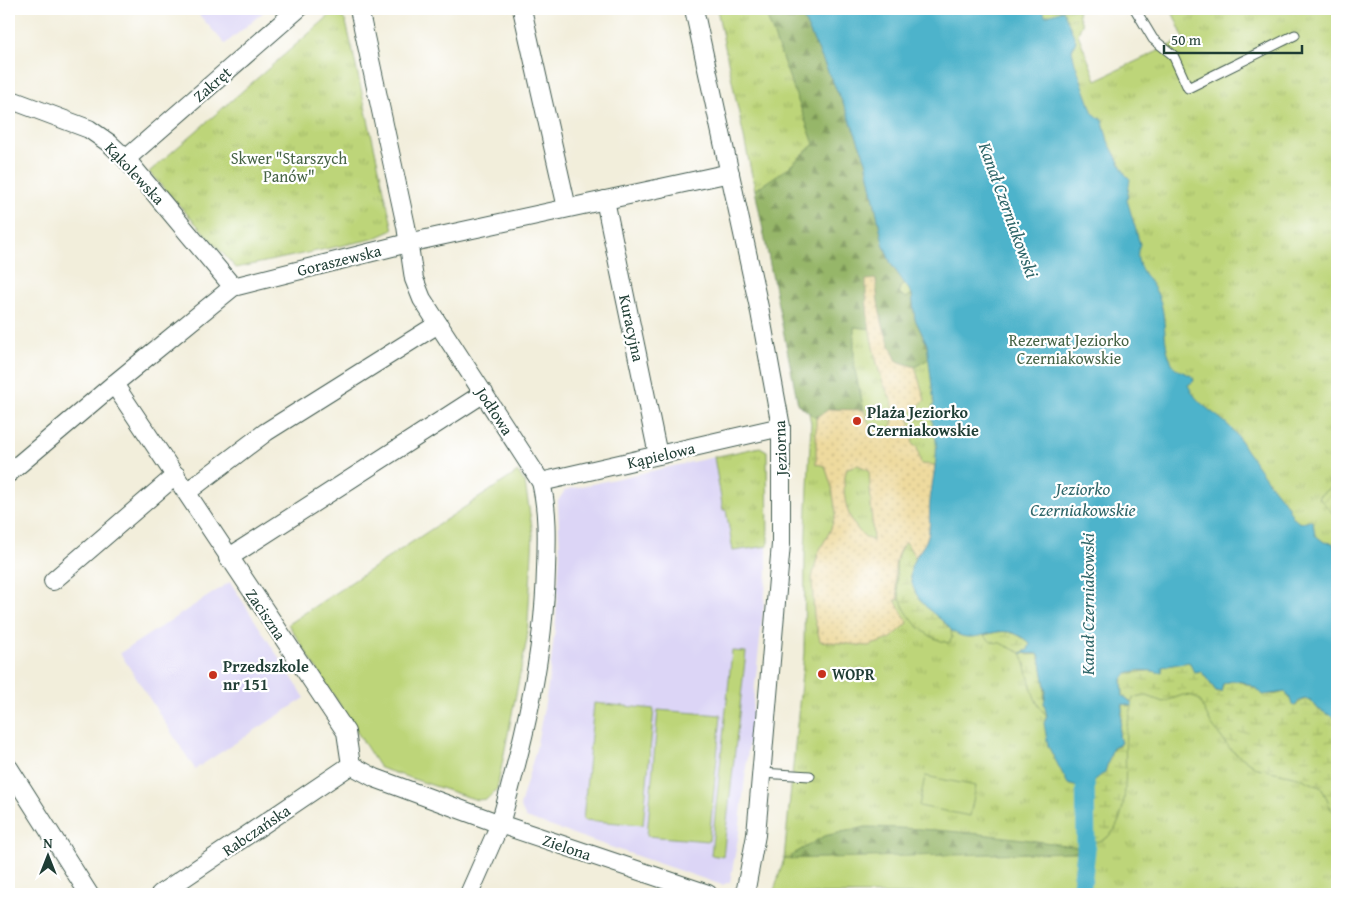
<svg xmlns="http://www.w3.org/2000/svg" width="1346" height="903" font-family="'Gentium Book Plus',serif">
	<defs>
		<pattern id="grass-tufts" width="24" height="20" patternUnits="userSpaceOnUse" patternTransform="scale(1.25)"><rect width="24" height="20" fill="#bdd579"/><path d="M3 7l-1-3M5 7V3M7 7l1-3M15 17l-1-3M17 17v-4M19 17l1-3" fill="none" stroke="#a2b869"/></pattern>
		<pattern id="forest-firs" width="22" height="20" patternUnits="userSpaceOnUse" patternTransform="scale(1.25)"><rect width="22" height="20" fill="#96b669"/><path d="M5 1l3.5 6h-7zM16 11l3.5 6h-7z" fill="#7a9557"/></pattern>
		<pattern id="wetland-marsh" width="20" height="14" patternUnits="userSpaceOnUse" patternTransform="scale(1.25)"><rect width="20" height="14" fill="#bdd579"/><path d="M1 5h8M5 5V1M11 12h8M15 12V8" fill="none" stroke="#a2b869"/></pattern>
		<pattern id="sand-dots" width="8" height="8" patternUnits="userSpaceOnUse" patternTransform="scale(1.25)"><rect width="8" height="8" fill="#eeda9e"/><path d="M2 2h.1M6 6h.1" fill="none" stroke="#ccbc89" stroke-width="1.8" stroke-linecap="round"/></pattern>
		<pattern id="garden-furrows" width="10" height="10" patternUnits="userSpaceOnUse" patternTransform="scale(1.25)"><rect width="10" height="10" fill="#bdd579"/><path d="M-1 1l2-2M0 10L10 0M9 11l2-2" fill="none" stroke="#a2b869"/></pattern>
	</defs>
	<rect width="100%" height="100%" fill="#fff"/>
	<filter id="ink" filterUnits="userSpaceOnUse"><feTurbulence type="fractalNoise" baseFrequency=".02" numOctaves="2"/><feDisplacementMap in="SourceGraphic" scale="10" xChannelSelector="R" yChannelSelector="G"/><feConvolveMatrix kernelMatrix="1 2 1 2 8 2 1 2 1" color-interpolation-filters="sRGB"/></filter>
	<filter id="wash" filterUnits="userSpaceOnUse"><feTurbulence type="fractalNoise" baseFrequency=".0096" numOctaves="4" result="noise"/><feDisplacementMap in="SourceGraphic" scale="20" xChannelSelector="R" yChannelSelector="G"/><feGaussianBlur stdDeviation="1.12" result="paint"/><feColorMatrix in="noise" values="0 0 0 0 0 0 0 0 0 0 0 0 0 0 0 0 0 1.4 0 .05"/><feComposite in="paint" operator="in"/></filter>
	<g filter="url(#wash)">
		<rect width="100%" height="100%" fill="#f2eedb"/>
		<g fill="#dcd5f6">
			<path d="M194,9H267L225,44Z"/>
			<path d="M760,447L767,451V574L739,833L730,882L722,885L526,818L520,806L536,749L548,687L556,620L560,553L558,501L565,490Z"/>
			<path d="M230,582L305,698L195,769L120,653Z"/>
		</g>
		<g fill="url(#grass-tufts)" stroke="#6e8956">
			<path d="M717,9H1079L1078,14L1082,24L1078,34L1096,80L1184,39L1171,9H1337V894H1089L1094,851L784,859L804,653L805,552L811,423L761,186L755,190Z"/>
			<path d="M336,10L346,22L393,230L373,239L236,268L149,172Z"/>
			<path d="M760,447L767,451L768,546L733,551L726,510H723L714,457Z"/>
		</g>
		<g fill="url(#forest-firs)" stroke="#5a7a4e">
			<path d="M764,9H799L847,112L866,161L883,243L891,264L906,284L900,287L899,293L906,298L912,294L915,319L927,344L930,358L915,367L897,361C884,335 877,309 876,280L866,292L872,329L854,327V366L864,410L829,409L816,418L798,404L755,190L789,167L814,144Z"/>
			<path d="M866,827C937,828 1007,836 1077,847V852L791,859L792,855L824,836Z"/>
		</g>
		<g fill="url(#wetland-marsh)" stroke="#6e8956">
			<path d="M906,542L915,557C902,591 932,607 951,630L952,638L949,643C921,638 898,609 897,582C896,566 894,554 906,542Z"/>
			<path d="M1000,631C1013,631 1021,635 1030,644L1028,650L1022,652L1029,655L1038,654C1048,674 1042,696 1047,716C1029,699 1031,675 1021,653L1000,643L991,642L984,635Z"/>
			<path d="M1189,661L1197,672L1201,671L1216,691L1221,692L1223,684C1239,675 1254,690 1270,694C1276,696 1280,692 1286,692L1294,706L1305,699L1311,700L1318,709L1337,719V815L1331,809L1322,788L1298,777L1257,768L1231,750L1211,724L1199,700L1193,696L1183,695L1163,702L1147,696L1133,698L1132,703L1123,696L1122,679L1126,674L1154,670L1162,672V667Z"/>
			<path d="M1123,704L1132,706C1130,715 1127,724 1126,733C1123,762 1136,844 1089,842L1087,788C1103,777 1104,752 1121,743L1119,737Z"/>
		</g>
		<path fill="url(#sand-dots)" stroke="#868c69" fill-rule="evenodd" d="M876,279C877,309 884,335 897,361L915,367L925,400L909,415L913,445L917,447L921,464L935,465L929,531L926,542L915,557L906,542C891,556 894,581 899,600H895L908,623L890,639L868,646L820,641L814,617L812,579L818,553L830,531L836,513L832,488L825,466L816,464V418L829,409L864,410L869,424L885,437C890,432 894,419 894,412C894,402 885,389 882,380C872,350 865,312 866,280ZM858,465L869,470L873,541C848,531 839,493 847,468Z"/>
		<path fill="url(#garden-furrows)" stroke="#6e8956" d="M1337,482V518L1318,497Z"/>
		<g fill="#bdd579" stroke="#6e8956">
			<path d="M518,472L525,483L533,534L527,639L497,789L487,799L477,800L380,768L288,624Z"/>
			<path d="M732,651L746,652L723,857L711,855Z"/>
			<path d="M594,703L654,709L643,825L583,820Z"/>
			<path d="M658,710L721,715L709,841L647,836Z"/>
			<path d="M925,776L976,786L970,816L919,806Z"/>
			<path d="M1077,852L1072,894H773L784,859Z"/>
		</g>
		<path fill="#4db3cb" stroke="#367880" d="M799,9H1043L1045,16L1063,10L1076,41L1072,50L1075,63L1093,113L1103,121L1108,141L1125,174L1130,179L1127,200L1140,244C1131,266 1150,277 1158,295C1168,316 1161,343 1172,363C1177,373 1185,371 1193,377L1194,381L1188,385C1197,405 1213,411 1228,425C1236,432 1241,442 1246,450C1259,468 1271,487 1285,502C1291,509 1289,516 1300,523L1309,520L1313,522L1315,535L1324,542L1333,543L1337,553V719L1318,709L1311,700C1303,698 1299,700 1294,706L1286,692L1263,695C1254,684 1236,677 1223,684L1221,692L1216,691L1201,671L1194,672L1189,662L1162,667V673C1149,670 1131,667 1122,679L1123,696L1132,703V706L1123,704L1119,736L1121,743L1113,747L1105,772L1084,789L1068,784L1048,746L1044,723L1047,716L1044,703L1046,692L1040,657L1038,654L1021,653L1028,650L1030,644C1001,615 980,648 955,633C951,631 948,626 945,623C929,610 915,600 911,579C907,558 927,550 929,531C930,521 929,511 930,501C932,481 938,460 936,440C935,427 928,416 934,404L927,344L915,319L912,294L891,264L883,243L866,161L847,112Z"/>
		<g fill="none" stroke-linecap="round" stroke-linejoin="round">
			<path stroke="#4db3cb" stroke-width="19" d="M1081,894L1086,851L1085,763"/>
		</g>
	</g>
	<g filter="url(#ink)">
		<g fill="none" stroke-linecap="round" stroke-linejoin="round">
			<defs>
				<g id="service">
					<path d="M1135,9L1153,39L1173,55L1188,88L1295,35"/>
					<path d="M761,773L810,776"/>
				</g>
				<g id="minor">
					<path d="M522,9L567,208"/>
					<path d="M694,9L760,312L781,427V544L756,835L745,894"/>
					<path d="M9,99L89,129L109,143L126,159L233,287"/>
					<path d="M126,159L298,9"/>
					<path d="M605,200L658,455"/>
					<path d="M114,384L346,732L351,765L375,778L500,824C524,740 544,657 546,569C547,539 548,511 541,482L422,299L414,279L406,226L359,9"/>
					<path d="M9,473L114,384L233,287L408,243L730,173"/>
					<path d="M541,482L781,427"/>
					<path d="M187,492L266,432L438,324"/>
					<path d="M228,558L484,393"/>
					<path d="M53,581L176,475"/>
					<path d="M9,768L89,894"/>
					<path d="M160,894L351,765"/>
					<path d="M469,894L500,824L708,894"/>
				</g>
			</defs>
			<use href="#service" stroke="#3f584d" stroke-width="11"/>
			<use href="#minor" stroke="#3f584d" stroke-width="20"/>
			<use href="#service" stroke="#fff" stroke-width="9"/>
			<use href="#minor" stroke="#fff" stroke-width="18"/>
		</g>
	</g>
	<g fill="#c8321e" stroke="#fff" stroke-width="2">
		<circle cx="857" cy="421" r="5"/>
		<circle cx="822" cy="674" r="5"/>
		<circle cx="213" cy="675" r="5"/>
	</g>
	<g text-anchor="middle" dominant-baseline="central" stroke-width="4.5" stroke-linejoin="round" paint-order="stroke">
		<g font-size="16" fill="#1f3d34" stroke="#fff">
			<text transform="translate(212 84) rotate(-41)">Zakręt</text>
			<text transform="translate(135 173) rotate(47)">Kąkolewska</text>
			<text transform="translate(339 260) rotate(-14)">Goraszewska</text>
			<text transform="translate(632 328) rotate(78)">Kuracyjna</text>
			<text transform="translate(495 411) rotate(57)">Jodłowa</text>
			<text transform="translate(780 448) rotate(-92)">Jeziorna</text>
			<text transform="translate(661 455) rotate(-13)">Kąpielowa</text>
			<text transform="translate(266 614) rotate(56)">Zaciszna</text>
			<text transform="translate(256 830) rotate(-34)">Rabczańska</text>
			<text transform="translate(567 847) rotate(19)">Zielona</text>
		</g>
		<g font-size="16" fill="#466345" stroke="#fff">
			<text x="289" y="158">Skwer "Starszych<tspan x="289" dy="18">Panów"</tspan></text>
			<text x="1069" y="340">Rezerwat Jeziorko<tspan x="1069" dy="18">Czerniakowskie</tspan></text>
		</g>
		<g font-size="16" font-weight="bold" fill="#1f3d34" stroke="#fff" text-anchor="start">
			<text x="867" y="412">Plaża Jeziorko<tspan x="867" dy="18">Czerniakowskie</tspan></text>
			<text x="223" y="666">Przedszkole<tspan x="223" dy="18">nr 151</tspan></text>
			<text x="832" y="674">WOPR</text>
		</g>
		<g font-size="18" font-style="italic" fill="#2f6669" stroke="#fff">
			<text transform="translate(1009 210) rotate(70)">Kanał Czerniakowski</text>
			<text x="1083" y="488">Jeziorko<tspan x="1083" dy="21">Czerniakowskie</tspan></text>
			<text transform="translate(1087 604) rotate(-90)">Kanał Czerniakowski</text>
		</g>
	</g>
	<rect width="1346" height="903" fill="none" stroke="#fff" stroke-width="30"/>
	<g transform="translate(48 856)" stroke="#ffffff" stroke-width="4" paint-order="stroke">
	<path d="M0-4L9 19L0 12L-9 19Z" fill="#1f3d34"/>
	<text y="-8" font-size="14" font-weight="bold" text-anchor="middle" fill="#1f3d34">N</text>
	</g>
	<path d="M1164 45v8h138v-8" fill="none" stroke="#1f3d34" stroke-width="2.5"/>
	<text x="1171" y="45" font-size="15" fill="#1f3d34" stroke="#ffffff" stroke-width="4" paint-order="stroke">50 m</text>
</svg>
